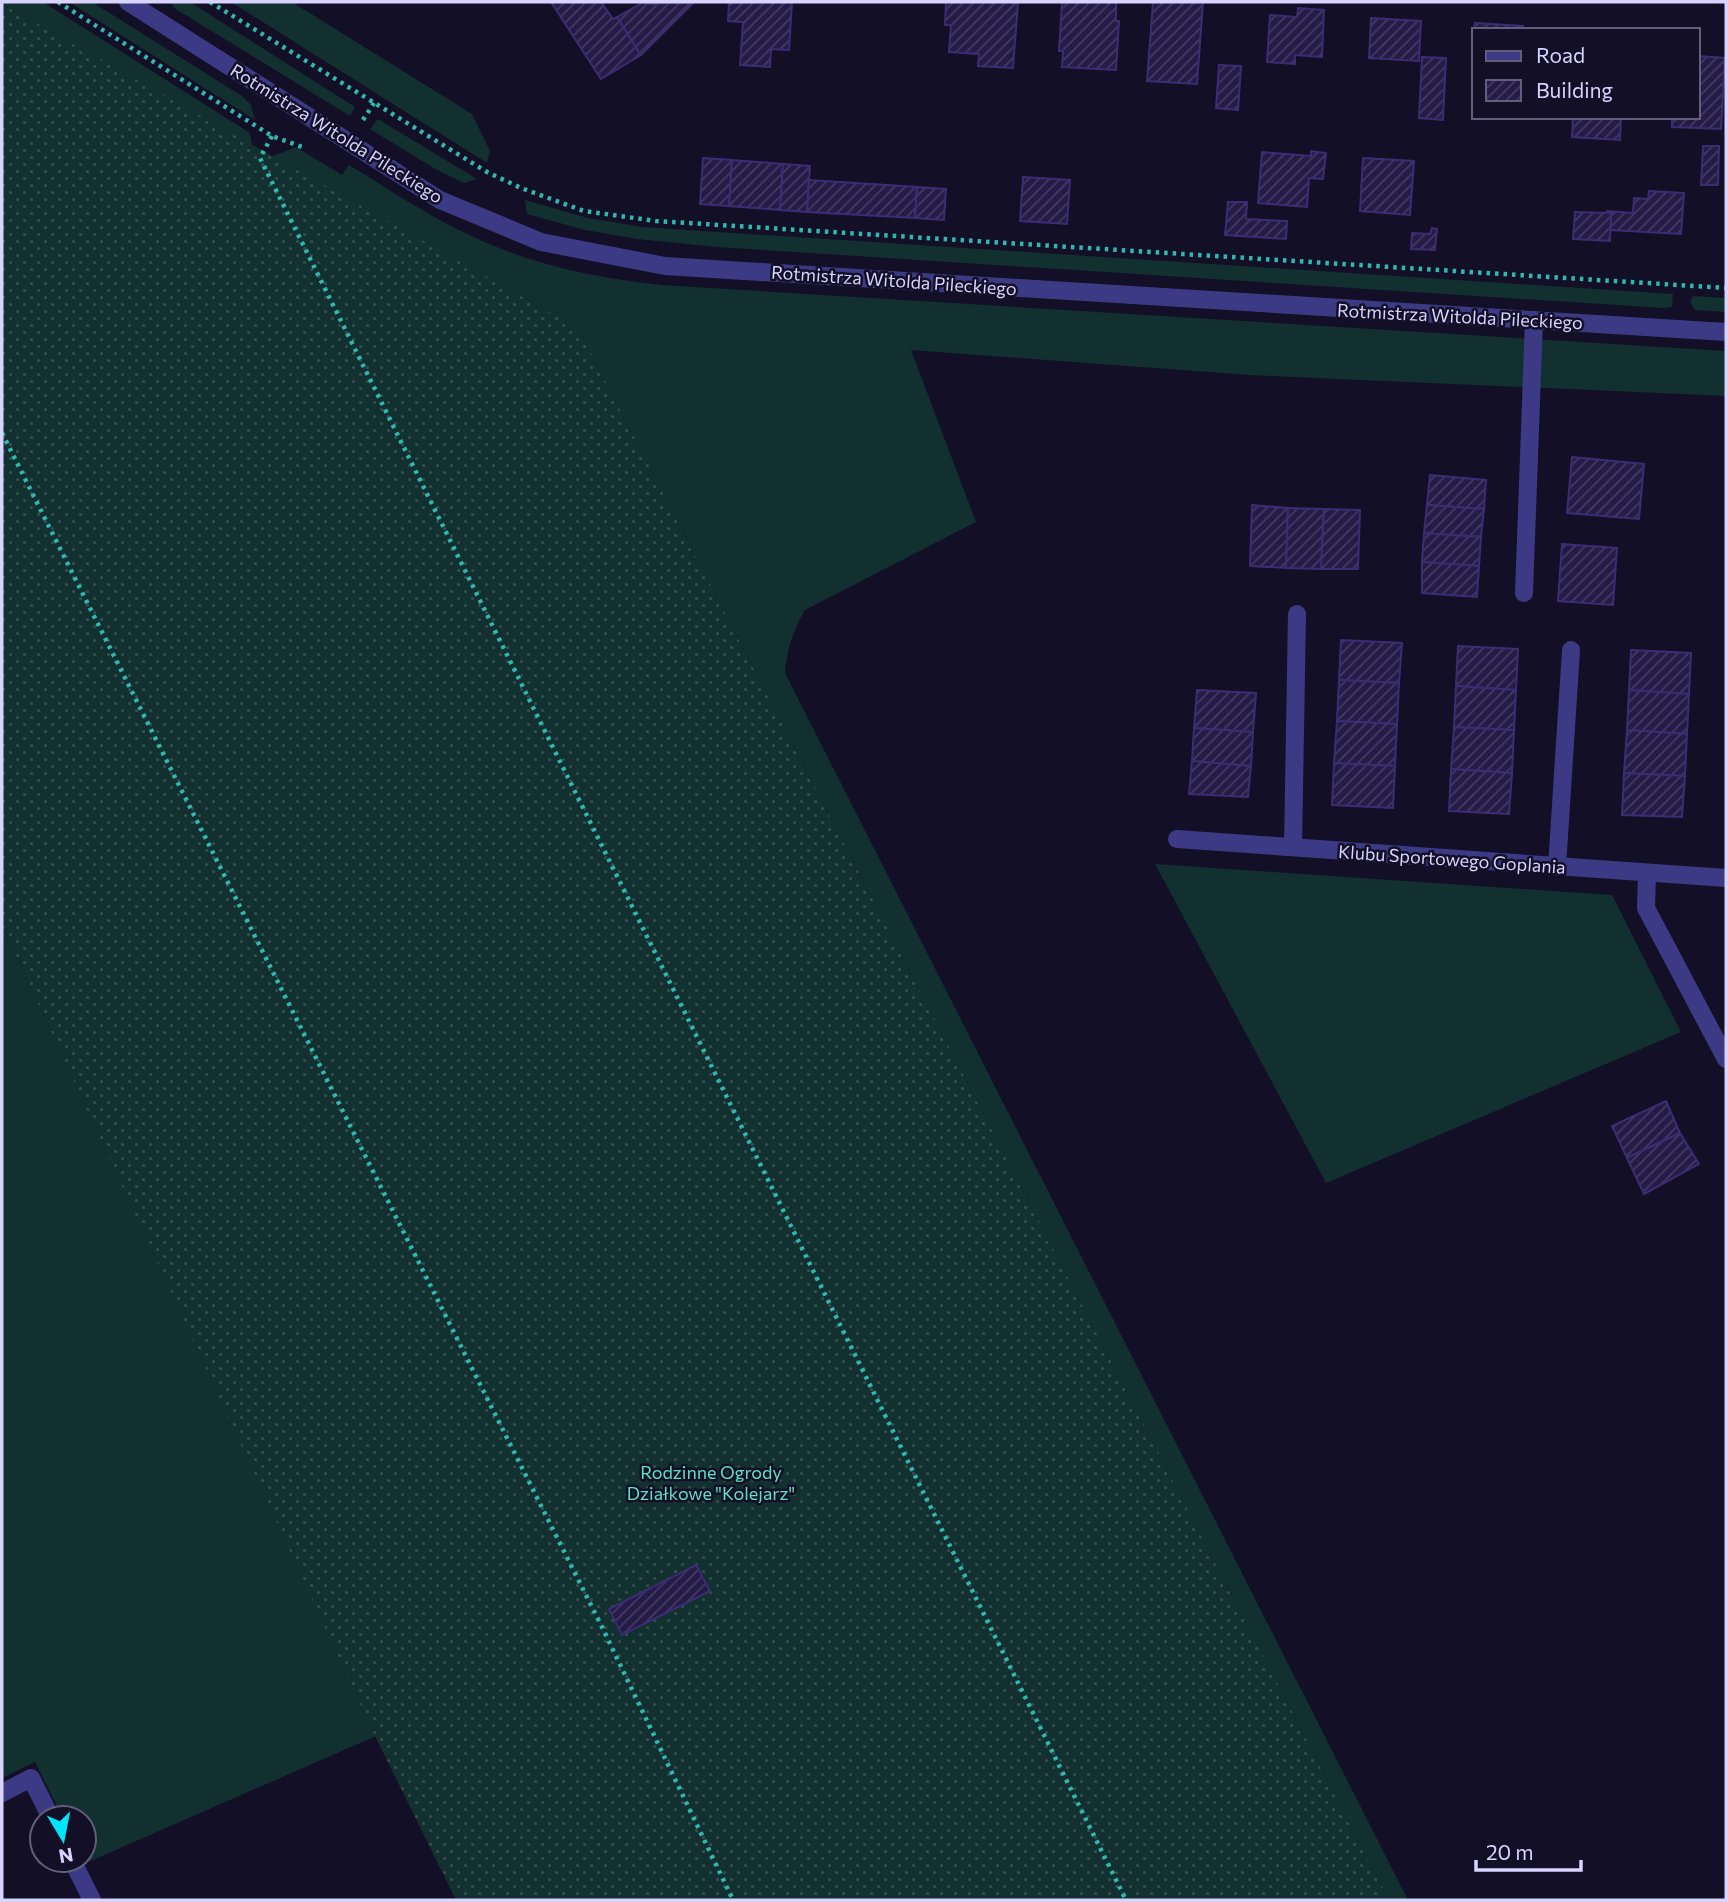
<svg xmlns="http://www.w3.org/2000/svg" width="1728" height="1902" font-family="Commissioner,sans-serif">
	<defs>
		<pattern id="garden-dots" width="8" height="8" patternUnits="userSpaceOnUse" patternTransform="scale(1.75)"><rect width="8" height="8" fill="#12302f"/><path d="M2 2h.1M6 6h.1" fill="none" stroke="#344d4e" stroke-width="1.8" stroke-linecap="round"/></pattern>
		<pattern id="building-hatch" width="6" height="6" patternUnits="userSpaceOnUse" patternTransform="scale(1.75)"><rect width="6" height="6" fill="#241b47"/><path d="M-1 1l2-2M0 6l6-6M5 7l2-2" fill="none" stroke="#433b63"/></pattern>
	</defs>
	<rect width="100%" height="100%" fill="#130f26"/>
	<g fill="#12302f">
		<path d="M2,2H43L250,133L252,146L2,4Z"/>
		<path d="M69,2H92L242,96L251,105L255,120Z"/>
		<path d="M171,2H190L355,107L350,116L174,8Z"/>
		<path d="M231,2H292L472,114L490,151L487,163Z"/>
		<path d="M378,119L477,179L464,183L437,170L370,129Z"/>
		<path d="M296,147L342,175L349,165C392,191 434,220 480,240C538,266 601,279 663,285L1726,351V396L1249,375L911,350L976,522L805,610C793,631 787,649 785,673L1408,1900H1389L578,328L271,157Z"/>
		<path d="M525,200L588,218L642,227L1673,294L1672,307L1663,308L717,247L637,239L585,230L527,214Z"/>
		<path d="M1693,296L1726,298V312L1695,310L1690,302Z"/>
		<path d="M1155,864L1612,895L1681,1032L1326,1183Z"/>
		<path d="M2,925L376,1736L86,1863L84,1859V1818H63L35,1762L2,1778Z"/>
	</g>
	<path fill="url(#garden-dots)" d="M2,4L578,328L1389,1900H456L375,1736L2,925Z"/>
	<g fill="url(#building-hatch)" stroke="#3b2d73" stroke-width="2">
		<path d="M551,2H601L613,19L617,17L641,55L601,79Z"/>
		<path d="M644,2L648,4L694,2L641,55L617,17Z"/>
		<path d="M729,2H792L789,50L771,49L770,67L740,65L743,22L728,21Z"/>
		<path d="M946,2H1018L1013,68L978,66L979,54L949,52L951,25H945Z"/>
		<path d="M1062,2H1116V21H1119L1116,70L1062,67L1063,51H1059Z"/>
		<path d="M1153,2H1203L1197,84L1147,81Z"/>
		<path d="M1298,8L1324,10L1322,57L1295,55V64L1267,62L1270,15L1297,17Z"/>
		<path d="M1371,18L1421,21L1419,61L1369,58Z"/>
		<path d="M1475,23L1523,26L1522,30H1474Z"/>
		<path d="M1698,56L1725,58L1721,129L1672,127V117H1698Z"/>
		<path d="M1422,57L1446,58L1443,120L1419,118Z"/>
		<path d="M1219,65L1241,66L1238,110L1216,108Z"/>
		<path d="M1573,117H1621L1620,140L1572,137Z"/>
		<path d="M1703,146H1719L1718,185H1701Z"/>
		<path d="M1311,151L1326,153L1323,179L1309,178L1307,207L1258,203L1262,152L1311,156Z"/>
		<path d="M703,158L732,160L729,206L700,204Z"/>
		<path d="M1363,158L1414,161L1410,215L1360,211Z"/>
		<path d="M732,160L783,164L780,210L729,206Z"/>
		<path d="M783,164L810,166L807,212L780,210Z"/>
		<path d="M1023,177L1070,180L1067,224L1020,221Z"/>
		<path d="M809,180L917,187L915,218L807,212Z"/>
		<path d="M917,187L946,189L944,220L915,218Z"/>
		<path d="M1649,191L1684,193L1681,234L1610,230L1611,213L1607,214V211L1633,213L1634,198L1648,199Z"/>
		<path d="M1228,202H1247L1246,219L1287,221L1286,239L1225,235Z"/>
		<path d="M1575,212L1611,213L1610,241L1573,239Z"/>
		<path d="M1432,228L1437,229L1435,250L1411,249L1412,233L1430,234Z"/>
		<path d="M1572,457L1644,464L1639,519L1567,513Z"/>
		<path d="M1430,475L1486,480L1484,509L1427,505Z"/>
		<path d="M1252,505L1288,508L1286,568L1250,566Z"/>
		<path d="M1427,505L1484,509L1481,537L1424,533Z"/>
		<path d="M1288,508L1324,509L1321,569L1286,568Z"/>
		<path d="M1324,509L1360,510L1358,569H1321Z"/>
		<path d="M1424,533L1481,537L1479,566L1422,562Z"/>
		<path d="M1562,544L1617,548L1613,605L1558,601Z"/>
		<path d="M1422,562L1479,566L1477,597L1422,593Z"/>
		<path d="M1341,640L1402,643L1399,683L1339,680Z"/>
		<path d="M1458,646L1518,649L1516,690L1456,686Z"/>
		<path d="M1631,650L1691,653L1689,694L1629,690Z"/>
		<path d="M1339,680L1399,683L1397,724L1337,721Z"/>
		<path d="M1456,686L1516,690L1514,730L1454,727Z"/>
		<path d="M1197,690L1256,693L1253,732L1194,728Z"/>
		<path d="M1629,690L1689,694L1687,734L1627,730Z"/>
		<path d="M1337,721L1397,724L1395,766L1334,763Z"/>
		<path d="M1454,727L1514,730L1512,773L1451,769Z"/>
		<path d="M1194,728L1253,732L1251,766L1192,761Z"/>
		<path d="M1627,730L1687,734L1685,776L1624,773Z"/>
		<path d="M1192,761L1251,766L1248,797L1189,794Z"/>
		<path d="M1334,763L1395,766L1393,808L1332,805Z"/>
		<path d="M1451,769L1512,773L1509,814L1449,811Z"/>
		<path d="M1624,773L1685,776L1682,817L1622,815Z"/>
		<path d="M1666,1101L1680,1133L1627,1158L1612,1126Z"/>
		<path d="M1680,1133L1699,1164L1644,1194L1627,1158Z"/>
		<path d="M696,1565L710,1591L622,1635L609,1609Z"/>
	</g>
	<g fill="none" stroke-linecap="round" stroke-linejoin="round">
		<g stroke="#2fb8b0" stroke-width="4.5" stroke-dasharray="3.5 5" stroke-linecap="butt">
			<path d="M58,2L272,136L305,148"/>
			<path d="M210,2L487,172L521,188L584,211L656,221L1726,288"/>
			<path d="M363,120L374,103"/>
			<path d="M272,136L260,158L1126,1900"/>
			<path d="M2,433L602,1627L733,1900"/>
		</g>
		<g stroke="#3d3a85" stroke-width="18">
			<path d="M2,1793L31,1778L51,1818"/>
			<path d="M72,1860L92,1900"/>
		</g>
		<g stroke="#3d3a85" stroke-width="18">
			<path d="M1524,593L1534,320"/>
			<path d="M1177,839L1726,878"/>
			<path d="M1293,847L1297,614"/>
			<path d="M1557,867L1571,650"/>
			<path d="M1647,873L1646,908L1726,1059"/>
		</g>
		<path stroke="#3d3a85" stroke-width="18" d="M128,2L440,200L541,242L665,266L1726,332"/>
	</g>
	<g text-anchor="middle" dominant-baseline="central" stroke-width="5" stroke-linejoin="round" paint-order="stroke">
		<g font-size="18" fill="#d9d4ff" stroke="#130f26">
			<text transform="translate(337 133) rotate(32)">Rotmistrza Witolda Pileckiego</text>
			<text transform="translate(894 280) rotate(4)">Rotmistrza Witolda Pileckiego</text>
			<text transform="translate(1460 316) rotate(3)">Rotmistrza Witolda Pileckiego</text>
			<text transform="translate(1452 859) rotate(4)">Klubu Sportowego Goplania</text>
		</g>
		<g font-size="18" fill="#5fe0c0" stroke="#130f26">
			<text x="711" y="1472">Rodzinne Ogrody<tspan x="711" dy="21">Działkowe "Kolejarz"</tspan></text>
		</g>
	</g>
	<rect width="1728" height="1902" fill="none" stroke="#d9d4ff" stroke-width="7"/>
	<rect x="1472" y="28" width="228" height="91" fill="#130f26" stroke="#625e7d" stroke-width="2"/>
	<rect x="1486" y="51" width="35" height="10" fill="#3d3a85" stroke="#625e7d" stroke-width="2"/>
	<text x="1536" y="63" font-size="21" fill="#d9d4ff">Road</text>
	<rect x="1486" y="80" width="35" height="21" fill="url(#building-hatch)" stroke="#625e7d" stroke-width="2"/>
	<text x="1536" y="98" font-size="21" fill="#d9d4ff">Building</text>
	<g transform="translate(63 1839) rotate(170)"><circle r="33" fill="#130f26" stroke="#625e7d" stroke-width="2"/>
	<path d="M0-5L12 26L0 18L-12 26Z" fill="#00e5ff"/>
	<text y="-10" font-size="19" font-weight="bold" text-anchor="middle" fill="#d9d4ff">N</text>
	</g>
	<path d="M1476 1860v10h105v-10" fill="none" stroke="#d9d4ff" stroke-width="3.5"/>
	<text x="1486" y="1860" font-size="21" fill="#d9d4ff" stroke="#130f26" stroke-width="5" paint-order="stroke">20 m</text>
</svg>
